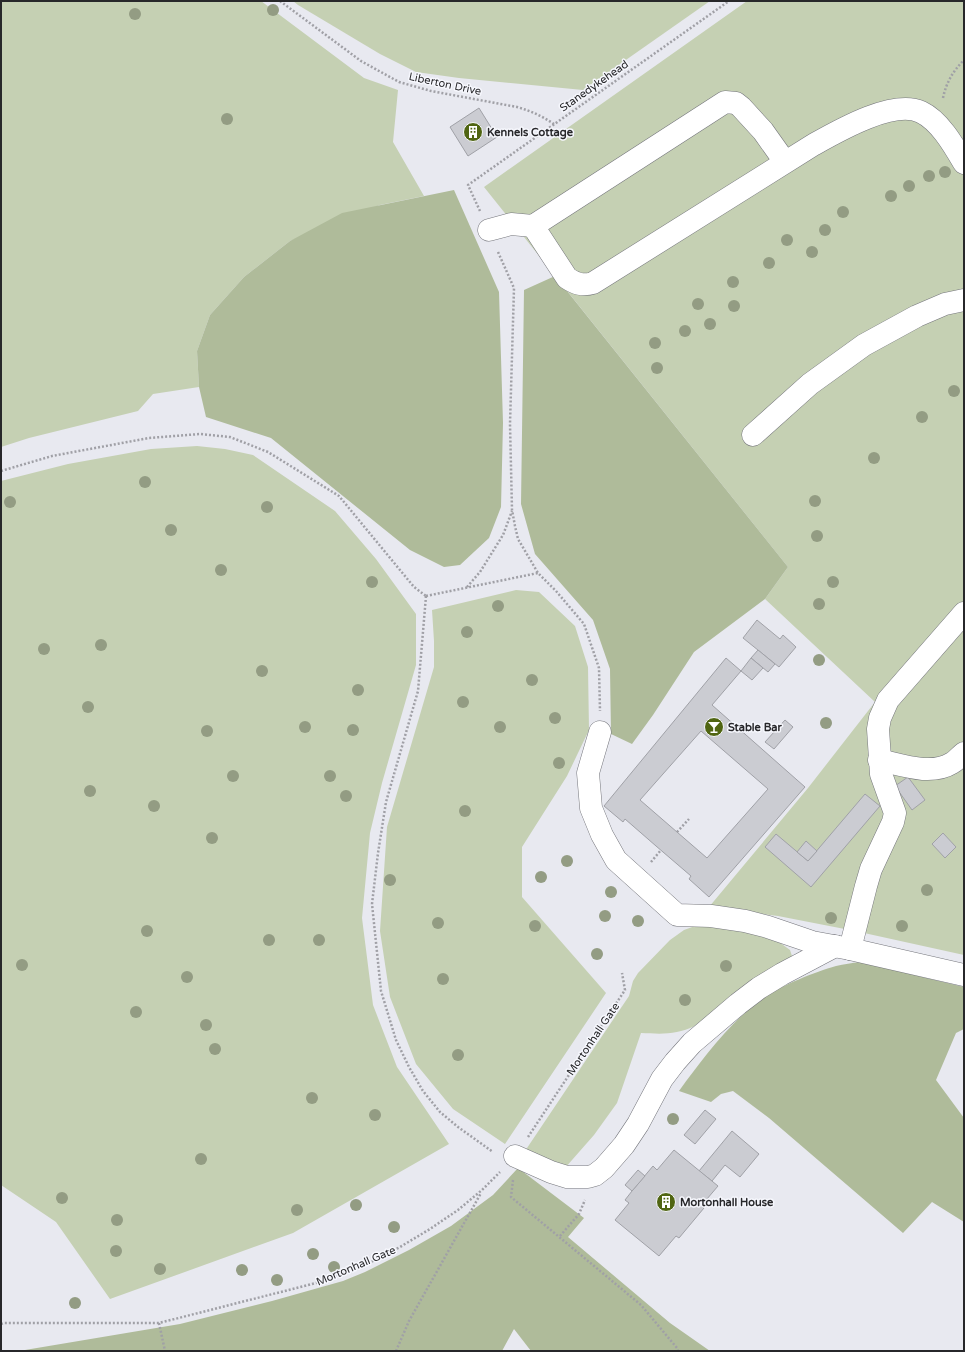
<svg xmlns="http://www.w3.org/2000/svg" width="965" height="1352" font-family="'Varela Round',sans-serif">
	<rect width="100%" height="100%" fill="#e8e9f0"/>
	<g fill="#c5d0b3">
		<path d="M1,1H261L364,78L398,90L393,142L424,196L380,205L290,241L244,277L210,315L197,351L199,387L153,394L138,411L29,438L1,447Z"/>
		<path d="M293,1H710L583,90L459,78L416,72L380,54L298,5Z"/>
		<path d="M747,1H964V955L855,931L778,916L709,907L808,788L875,702L765,599L788,567L484,187Z"/>
		<path d="M197,446L225,449L253,455L335,511L376,559L416,614V665L382,783L370,833L362,918L373,1005L397,1067L449,1144L293,1233L110,1299L56,1222L1,1185V481L68,464L151,449Z"/>
		<path d="M516,590L539,592L575,626L588,667L589,730L567,776L522,847V897L606,993L505,1144L453,1109L416,1064L390,997L380,931L387,827L434,667V641L432,610Z"/>
		<path d="M695,926L737,928L779,942L790,950L792,956L695,1026C676,1035 662,1034 641,1033L617,1103L594,1135L565,1168L525,1151L629,996L633,981L638,973L670,940L684,930Z"/>
	</g>
	<g fill="#afbb9a">
		<path d="M454,190L499,292L503,423L501,507L489,538L460,565L444,567L410,550L271,438L206,417L199,387L197,351L210,315L244,277L290,241L342,213Z"/>
		<path d="M555,276L788,567L765,599L694,652L653,715L632,744L611,734L610,669L593,620L535,554L521,504L524,290Z"/>
		<path d="M860,962L964,987V1029L956,1033L936,1080L964,1118V1222L932,1202L903,1233L769,1118L733,1091L721,1094L711,1102L679,1091C703,1058 730,1022 763,998C782,985 815,972 836,966C844,964 852,963 860,962Z"/>
		<path d="M518,1168L584,1218L568,1237L670,1323L710,1351H531L514,1329L502,1351H19L180,1324L272,1301L343,1281L365,1272L409,1250L451,1226L493,1195Z"/>
	</g>
	<g fill="#cbccd2" stroke="#a0a1a7" fill-rule="evenodd">
		<path d="M479,108L497,137L468,156L450,127Z"/>
		<path d="M757,620L780,639L783,635L796,647L779,667L743,638Z"/>
		<path d="M758,650L775,664L768,672L751,658Z"/>
		<path d="M726,658L741,671L712,705L805,787L709,897L689,879L691,876L656,846L625,819L623,822L604,806ZM701,731L768,789L707,858L640,800Z"/>
		<path d="M751,658L763,668L752,680L741,671Z"/>
		<path d="M785,720L793,727L774,749L765,742Z"/>
		<path d="M908,777L925,800L912,810L895,786Z"/>
		<path d="M865,794L880,806L811,887L765,847L776,834L808,861Z"/>
		<path d="M943,833L956,847L945,858L932,844Z"/>
		<path d="M806,841L817,851L808,861L797,852Z"/>
		<path d="M705,1110L716,1119L695,1144L684,1135Z"/>
		<path d="M732,1131L759,1154L740,1177L725,1165L712,1181L699,1171Z"/>
		<path d="M674,1150L718,1186L701,1206L704,1208L679,1238L676,1236L659,1256L615,1220L629,1203L625,1200L632,1191L653,1166L657,1170Z"/>
		<path d="M638,1170L645,1176L632,1191L625,1185Z"/>
	</g>
	<g fill="none" stroke-linecap="round" stroke-linejoin="round">
		<defs>
			<g id="minor">
				<path d="M785,162L763,131L741,107L736,103L725,102L533,226L567,278C576,284 583,286 593,283L813,145C838,131 893,99 921,112C940,121 954,146 964,163"/>
				<path d="M489,230L511,224L533,226"/>
				<path d="M753,435L810,384L864,345L917,316L945,304L964,300"/>
				<path d="M600,732L588,773L591,808L602,835L616,860L677,915L711,916L745,921L768,927L812,942L850,949L964,975"/>
				<path d="M879,760C902,765 931,776 952,763C956,761 960,756 964,753"/>
				<path d="M850,949L866,886L871,869L893,822L895,813L881,774L878,729L880,718L888,700L964,613"/>
				<path d="M515,1156L551,1172L567,1177H588L595,1175L604,1168L624,1145L638,1124L662,1079L675,1062L692,1043L738,1004L759,988L782,974L835,946"/>
			</g>
		</defs>
		<use href="#minor" stroke="#75767c" stroke-width="23"/>
		<g stroke="#a0a0a6" stroke-width="2.5" stroke-dasharray="2 2" stroke-linecap="butt">
			<path d="M280,1L361,61L399,82L431,91L517,107C531,111 542,116 554,124"/>
			<path d="M943,98C946,83 953,71 964,60"/>
			<path d="M480,211L468,185L729,1"/>
			<path d="M498,252L514,288L510,424L512,510L515,526L518,539L538,573L556,591L584,624L599,668L600,711"/>
			<path d="M1,471L52,456L149,438L200,434L230,437L268,452L339,496L414,587L426,596"/>
			<path d="M467,587L480,572L503,535L512,511"/>
			<path d="M426,596L418,691L386,802L378,853L372,904L381,991L396,1040L409,1067L423,1091L440,1112L458,1127L493,1152"/>
			<path d="M426,596L538,573"/>
			<path d="M677,832L689,819"/>
			<path d="M651,862L661,850"/>
			<path d="M528,1137L625,990L622,973"/>
			<path d="M513,1180L511,1197L641,1305L677,1348L678,1351"/>
			<path d="M560,1236L579,1214L585,1200"/>
			<path d="M159,1323L165,1351"/>
			<path d="M1,1324L4,1323H159L316,1283L371,1262L400,1247L430,1229L458,1210L482,1190L500,1172"/>
			<path d="M396,1351L409,1321L481,1193"/>
		</g>
		<use href="#minor" stroke="#fff" stroke-width="22"/>
	</g>
	<g fill="#939c83">
		<circle cx="273" cy="10" r="6"/>
		<circle cx="135" cy="14" r="6"/>
		<circle cx="227" cy="119" r="6"/>
		<circle cx="945" cy="172" r="6"/>
		<circle cx="929" cy="176" r="6"/>
		<circle cx="909" cy="186" r="6"/>
		<circle cx="891" cy="196" r="6"/>
		<circle cx="843" cy="212" r="6"/>
		<circle cx="825" cy="230" r="6"/>
		<circle cx="787" cy="240" r="6"/>
		<circle cx="812" cy="252" r="6"/>
		<circle cx="769" cy="263" r="6"/>
		<circle cx="733" cy="282" r="6"/>
		<circle cx="698" cy="304" r="6"/>
		<circle cx="734" cy="306" r="6"/>
		<circle cx="710" cy="324" r="6"/>
		<circle cx="685" cy="331" r="6"/>
		<circle cx="655" cy="343" r="6"/>
		<circle cx="657" cy="368" r="6"/>
		<circle cx="954" cy="391" r="6"/>
		<circle cx="922" cy="417" r="6"/>
		<circle cx="874" cy="458" r="6"/>
		<circle cx="145" cy="482" r="6"/>
		<circle cx="815" cy="501" r="6"/>
		<circle cx="10" cy="502" r="6"/>
		<circle cx="267" cy="507" r="6"/>
		<circle cx="171" cy="530" r="6"/>
		<circle cx="817" cy="536" r="6"/>
		<circle cx="221" cy="570" r="6"/>
		<circle cx="372" cy="582" r="6"/>
		<circle cx="833" cy="582" r="6"/>
		<circle cx="819" cy="604" r="6"/>
		<circle cx="498" cy="606" r="6"/>
		<circle cx="467" cy="632" r="6"/>
		<circle cx="101" cy="645" r="6"/>
		<circle cx="44" cy="649" r="6"/>
		<circle cx="819" cy="660" r="6"/>
		<circle cx="262" cy="671" r="6"/>
		<circle cx="532" cy="680" r="6"/>
		<circle cx="358" cy="690" r="6"/>
		<circle cx="463" cy="702" r="6"/>
		<circle cx="88" cy="707" r="6"/>
		<circle cx="555" cy="718" r="6"/>
		<circle cx="826" cy="723" r="6"/>
		<circle cx="305" cy="727" r="6"/>
		<circle cx="500" cy="727" r="6"/>
		<circle cx="353" cy="730" r="6"/>
		<circle cx="207" cy="731" r="6"/>
		<circle cx="559" cy="763" r="6"/>
		<circle cx="233" cy="776" r="6"/>
		<circle cx="330" cy="776" r="6"/>
		<circle cx="90" cy="791" r="6"/>
		<circle cx="346" cy="796" r="6"/>
		<circle cx="154" cy="806" r="6"/>
		<circle cx="465" cy="811" r="6"/>
		<circle cx="212" cy="838" r="6"/>
		<circle cx="567" cy="861" r="6"/>
		<circle cx="541" cy="877" r="6"/>
		<circle cx="390" cy="880" r="6"/>
		<circle cx="927" cy="890" r="6"/>
		<circle cx="611" cy="892" r="6"/>
		<circle cx="605" cy="916" r="6"/>
		<circle cx="831" cy="918" r="6"/>
		<circle cx="638" cy="921" r="6"/>
		<circle cx="438" cy="923" r="6"/>
		<circle cx="535" cy="926" r="6"/>
		<circle cx="902" cy="926" r="6"/>
		<circle cx="147" cy="931" r="6"/>
		<circle cx="269" cy="940" r="6"/>
		<circle cx="319" cy="940" r="6"/>
		<circle cx="597" cy="954" r="6"/>
		<circle cx="22" cy="965" r="6"/>
		<circle cx="726" cy="966" r="6"/>
		<circle cx="187" cy="977" r="6"/>
		<circle cx="443" cy="979" r="6"/>
		<circle cx="685" cy="1000" r="6"/>
		<circle cx="136" cy="1012" r="6"/>
		<circle cx="206" cy="1025" r="6"/>
		<circle cx="215" cy="1049" r="6"/>
		<circle cx="458" cy="1055" r="6"/>
		<circle cx="312" cy="1098" r="6"/>
		<circle cx="375" cy="1115" r="6"/>
		<circle cx="673" cy="1119" r="6"/>
		<circle cx="201" cy="1159" r="6"/>
		<circle cx="62" cy="1198" r="6"/>
		<circle cx="356" cy="1205" r="6"/>
		<circle cx="297" cy="1210" r="6"/>
		<circle cx="117" cy="1220" r="6"/>
		<circle cx="394" cy="1227" r="6"/>
		<circle cx="116" cy="1251" r="6"/>
		<circle cx="313" cy="1254" r="6"/>
		<circle cx="334" cy="1267" r="6"/>
		<circle cx="160" cy="1269" r="6"/>
		<circle cx="242" cy="1270" r="6"/>
		<circle cx="277" cy="1280" r="6"/>
		<circle cx="75" cy="1303" r="6"/>
	</g>
	<defs>
		<symbol id="building-disc" viewBox="-11 -11 22 22"><circle r="9.5" fill="#506512" stroke="#f6f7fd"/><path d="M-4-6H4V6H1V3H-1V6H-4ZM-2.5-4.3h1.7v1.8h-1.7ZM.8-4.3h1.7v1.8H.8ZM-2.5-1h1.7V.8h-1.7ZM.8-1h1.7V.8H.8Z" fill="#fff"/></symbol>
		<symbol id="bar-disc" viewBox="-11 -11 22 22"><circle r="9.5" fill="#506512" stroke="#f6f7fd"/><path d="M-6-5H6L.8 .8V4.5H3.5V6h-7V4.5H-.8V.8Z" fill="#fff"/></symbol>
	</defs>
	<g fill-rule="evenodd">
		<use href="#building-disc" x="462" y="121" width="22" height="22"/>
		<use href="#bar-disc" x="703" y="716" width="22" height="22"/>
		<use href="#building-disc" x="655" y="1191" width="22" height="22"/>
	</g>
	<g text-anchor="middle" dominant-baseline="central" stroke-width="3" stroke-linejoin="round" paint-order="stroke">
		<g font-size="11" fill="#27272a" stroke="#f6f7fd">
			<text transform="translate(445 84) rotate(12)">Liberton Drive</text>
			<text transform="translate(594 86) rotate(-35)">Stanedykehead</text>
			<text transform="translate(593 1039) rotate(-56)">Mortonhall Gate</text>
			<text transform="translate(356 1266) rotate(-23)">Mortonhall Gate</text>
		</g>
		<g font-size="11" font-weight="bold" fill="#27272a" stroke="#f6f7fd" text-anchor="start">
			<text x="487" y="132">Kennels Cottage</text>
			<text x="728" y="727">Stable Bar</text>
			<text x="680" y="1202">Mortonhall House</text>
		</g>
	</g>
	<rect width="965" height="1352" fill="none" stroke="#27272a" stroke-width="4"/>
</svg>
